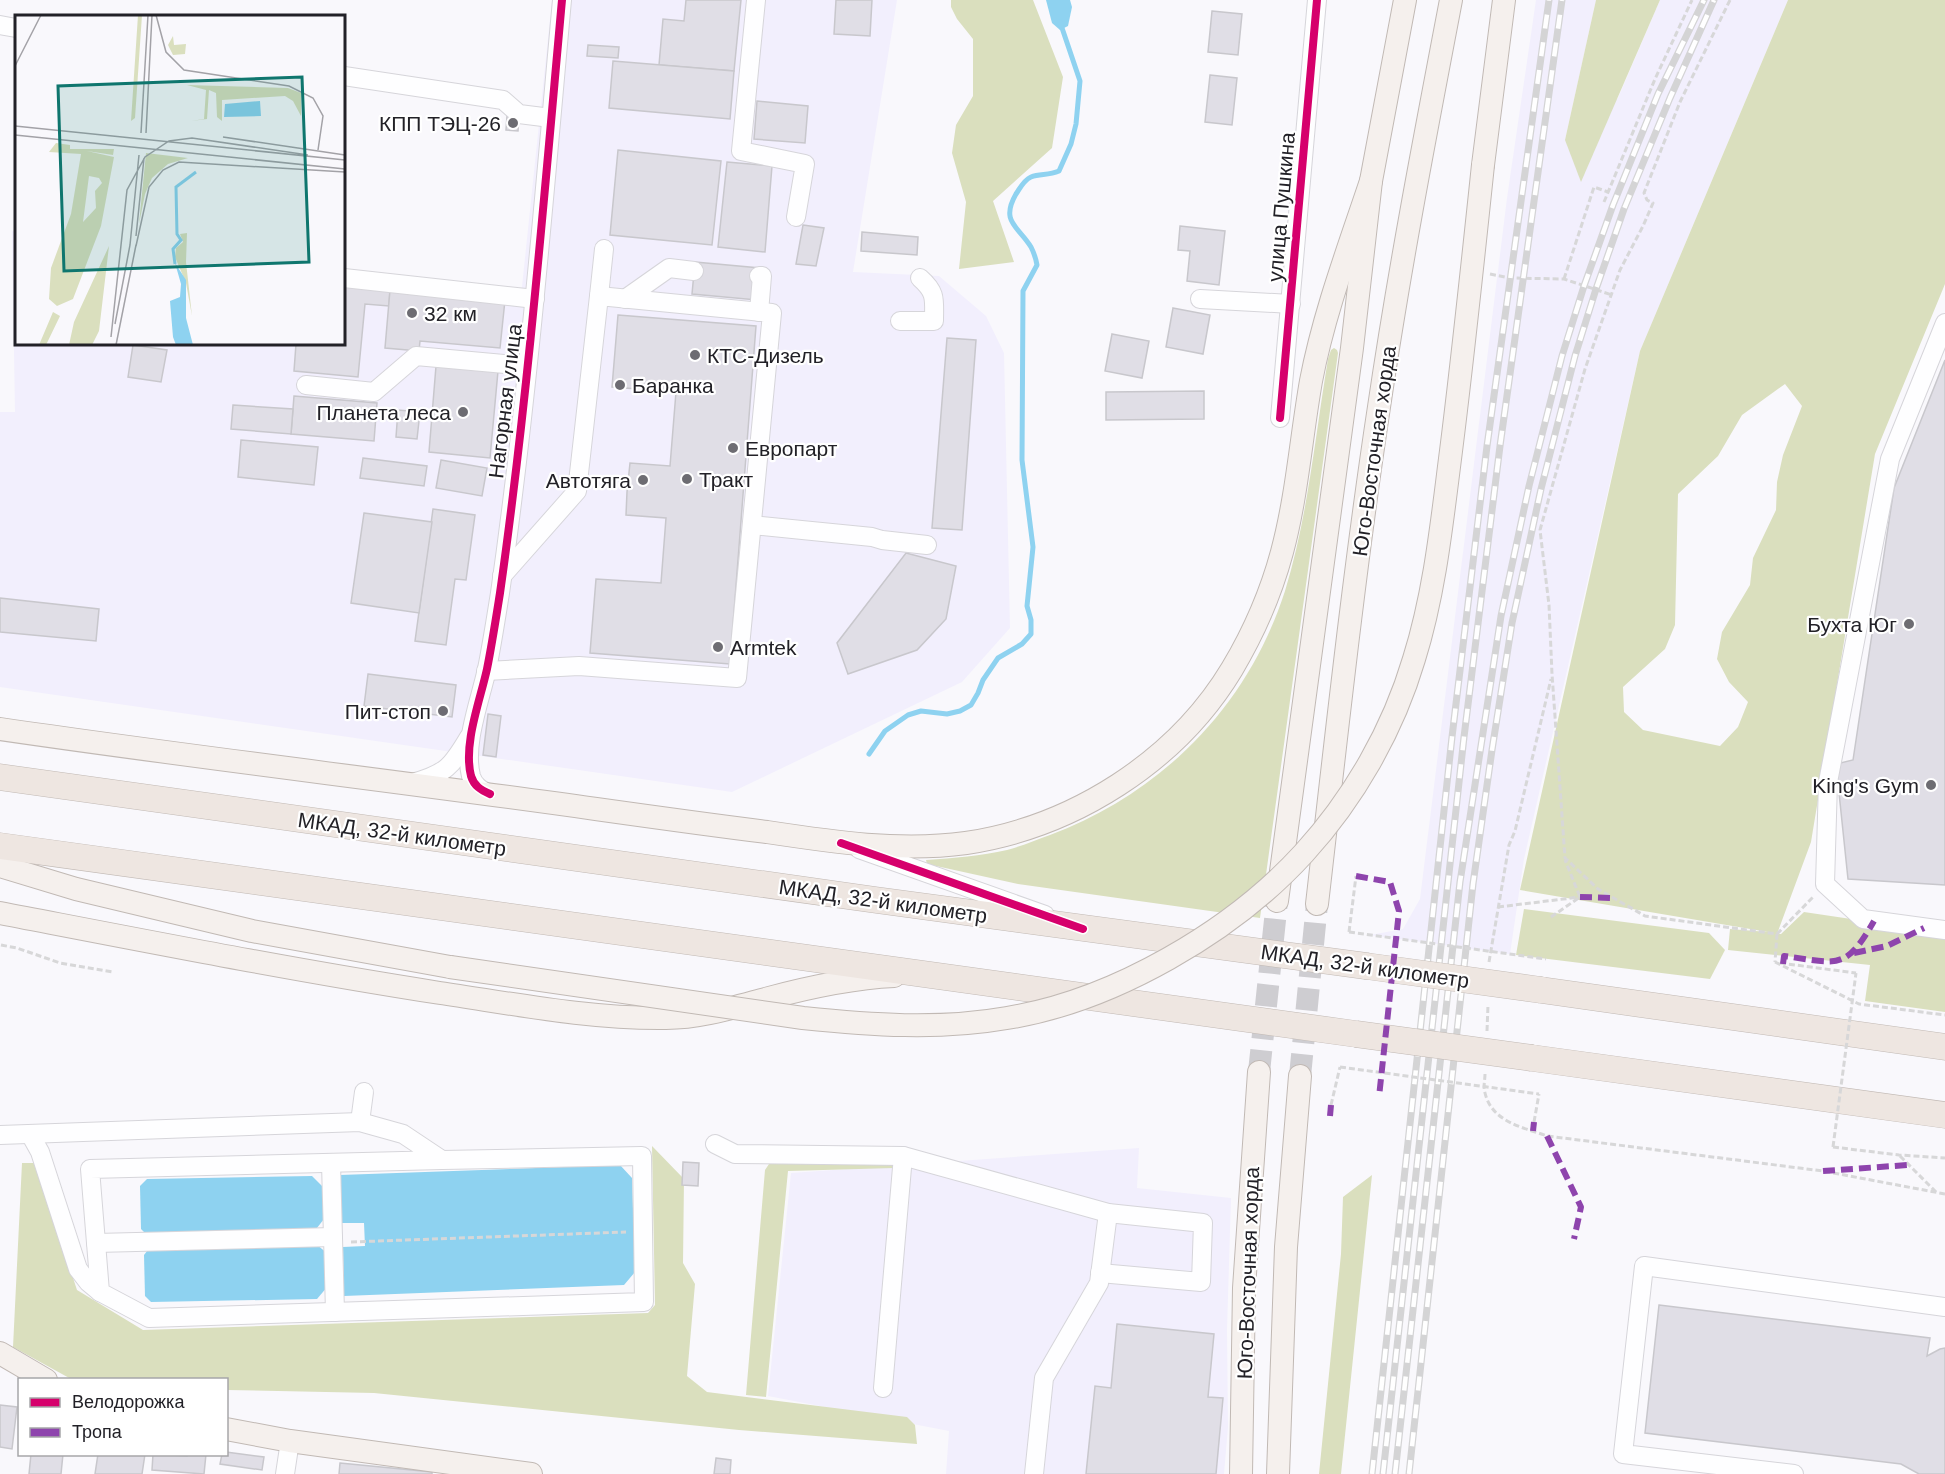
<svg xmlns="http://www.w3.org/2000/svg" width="1945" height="1474" font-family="Helvetica,sans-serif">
	<rect width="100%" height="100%" fill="#f9f8fc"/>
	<g fill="#f2effd">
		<path d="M552,0H897L853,272L939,276L986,316L1004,353L1010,628L962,682L732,792L0,687V412H15L12,231L16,232V344H344V276L521,296Z"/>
		<path d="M1536,0H1596L1565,140L1618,98L1660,0H1788L1640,351L1524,859L1510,954L1370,935L1403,929L1420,899L1507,198Z"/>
		<path d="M1139,1148L1137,1188L1231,1198L1227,1330L1228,1427L1224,1474H946L949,1431L768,1396L791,1173Z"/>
	</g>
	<g fill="#dadfbe" fill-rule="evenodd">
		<path d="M951,0H1033L1063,77L1052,148L993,201L1014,262L959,269L966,202L952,153L956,125L973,96V39L957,19L951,7Z"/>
		<path d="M1596,0H1660L1581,182L1565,140Z"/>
		<path d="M1788,0H1945V284L1875,454L1811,842L1777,934H1781L1804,912L1945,933V1012L1865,1001L1870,965L1728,950L1730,929L1768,932L1520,890L1640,351ZM1785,384L1802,406L1783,455L1777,482L1776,510L1753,558L1750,585L1722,632L1717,659L1729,682L1748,702L1738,727L1720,746L1643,730L1624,712L1623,687L1665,649L1675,625L1678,494L1718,456L1742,415Z"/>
		<path d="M1334,348L1337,350L1338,353L1260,918L1018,884L927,864L926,860C954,858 981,856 1007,850C1022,846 1036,840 1050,835C1162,793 1248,706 1285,591C1308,516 1315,437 1328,359L1331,350Z"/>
		<path d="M1524,909L1709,933L1725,950L1710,979L1516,955Z"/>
		<path d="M652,1146L684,1179L683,1263L695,1284L687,1376L707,1392L907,1417L915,1425L917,1444L739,1430L374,1393L227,1390L226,1380L71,1379L13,1347L22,1163H35L77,1290L143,1330L648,1313L655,1305Z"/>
		<path d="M893,1159L894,1168L788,1171L766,1397L746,1395L765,1170L771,1161Z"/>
		<path d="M1372,1175L1341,1474H1319L1341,1254L1343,1197Z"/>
	</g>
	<g fill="#8ed2f0">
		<path d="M1046,0H1070L1072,7L1068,26L1060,30L1052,23Z"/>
		<path d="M620,1165L632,1178L635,1272L624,1285L344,1296L343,1247L365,1246L364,1223H342L340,1175Z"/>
		<path d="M312,1176L323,1187L324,1219L313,1233L148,1236L141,1229L140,1186L147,1179Z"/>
		<path d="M316,1244L328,1254V1286L317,1299L151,1302L145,1296L144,1255L151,1246Z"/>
	</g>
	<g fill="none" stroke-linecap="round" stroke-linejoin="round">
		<path stroke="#8ed2f0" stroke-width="5" d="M869,754L885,731L908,715L921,711L947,714L960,711L971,705L978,693L983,680L998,658L1022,644L1031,634V620L1027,606L1033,547L1022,460L1023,291L1037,265C1036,259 1034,253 1031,247C1018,226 1000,222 1016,194C1020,188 1024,180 1031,177C1040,173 1048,176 1059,171L1071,144L1076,124L1080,81L1060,22"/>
	</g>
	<g fill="#e0dee6" stroke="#c8c7cc" stroke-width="1.5">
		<path d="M686,0H741L734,71L659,65L663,19L684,21Z"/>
		<path d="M836,0H872L870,36L834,34Z"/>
		<path d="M1212,11L1242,14L1238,55L1208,52Z"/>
		<path d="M588,45L619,47L618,58L587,56Z"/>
		<path d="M613,61L734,71L730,119L609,108Z"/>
		<path d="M1210,75L1237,78L1232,125L1205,122Z"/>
		<path d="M757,101L808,106L805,143L754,139Z"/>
		<path d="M507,116L519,117L518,131L506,130Z"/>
		<path d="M618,150L721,161L712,245L610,235Z"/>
		<path d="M727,162L772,166L765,252L718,247Z"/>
		<path d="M803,225L824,228L816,266L796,264Z"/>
		<path d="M1180,226L1225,231L1219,285L1187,281L1190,251L1178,250Z"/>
		<path d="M862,232L918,237L917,255L861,251Z"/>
		<path d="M695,262L760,268L757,300L692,294Z"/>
		<path d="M344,286L390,290L389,306L365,304L358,377L294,371L296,344H344Z"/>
		<path d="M390,290L505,300L500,348L420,341L419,351L385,348Z"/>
		<path d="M1173,308L1210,315L1203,354L1166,347Z"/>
		<path d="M618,315L756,326L730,664L590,653L596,579L661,583L666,518L626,515L627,492L630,463L670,466L676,392L612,387Z"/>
		<path d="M1112,334L1149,341L1142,378L1105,371Z"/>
		<path d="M947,338L976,340L962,530L932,528Z"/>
		<path d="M133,345L167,350L161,382L128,377Z"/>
		<path d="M1945,360V885L1848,879L1836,764L1853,760L1894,488Z"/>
		<path d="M436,366L498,371L490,458L429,452Z"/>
		<path d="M1204,391V419L1106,420V392Z"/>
		<path d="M294,396L377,403L374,441L291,434Z"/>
		<path d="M233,405L293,409L291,434L231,429Z"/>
		<path d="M398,410L420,412L417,439L396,437Z"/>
		<path d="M241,440L318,447L314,485L238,477Z"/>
		<path d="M363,458L427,466L424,486L360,478Z"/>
		<path d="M441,460L487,468L482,496L436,488Z"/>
		<path d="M433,509L475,515L466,580L455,579L446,645L415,641Z"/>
		<path d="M364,513L432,522L419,613L351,603Z"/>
		<path d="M906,553L956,566L946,619L917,650L848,674L837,643Z"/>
		<path d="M0,598L99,609L96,641L0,632Z"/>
		<path d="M368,674L456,685L452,717L364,706Z"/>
		<path d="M488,714L501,716L496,757L483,755Z"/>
		<path d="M683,1162L699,1163L698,1186L682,1185Z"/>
		<path d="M1659,1305L1930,1338L1927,1356L1940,1349L1945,1348V1474H1919L1901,1464L1645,1433Z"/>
		<path d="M1117,1324L1214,1334L1208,1397L1223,1398L1216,1474H1086L1095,1386L1111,1388Z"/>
		<path d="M0,1405L17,1407L12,1449L0,1447Z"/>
		<path d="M226,1452L264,1457L262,1470L220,1464L222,1454H226Z"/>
		<path d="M31,1454H63L61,1474H29Z"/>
		<path d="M98,1454H145L142,1474H95Z"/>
		<path d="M153,1454L187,1456V1454H206L204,1474L152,1470Z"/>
		<path d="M716,1458L731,1460L730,1474H714Z"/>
		<path d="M340,1463L432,1472V1474H339Z"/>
	</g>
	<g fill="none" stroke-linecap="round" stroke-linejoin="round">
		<g stroke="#cecdd1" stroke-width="22" stroke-dasharray="22 11" stroke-linecap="butt">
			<path d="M1259,1072L1277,901"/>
			<path d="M1300,1076L1317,904"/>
		</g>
		<defs>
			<g id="minor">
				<path d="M756,0L741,151L805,164L796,217"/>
				<path d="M0,25L16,28"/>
				<path d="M344,76L503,100L519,114L551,118"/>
				<path d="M344,278L535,299"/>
				<path d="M599,296L604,249"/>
				<path d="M625,299L669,268L694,271"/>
				<path d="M1200,299L1291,304"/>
				<path d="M759,312L762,276H759"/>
				<path d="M900,321H934C934,300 937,293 920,278"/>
				<path d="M1945,323L1890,459L1828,782L1825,884L1863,919L1945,930"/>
				<path d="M306,385L374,392L416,356L527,366"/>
				<path d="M1280,418L1317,0"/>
				<path d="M752,525L872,537L882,540L927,545"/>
				<path d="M486,671L579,666L737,678L772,313L599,296L577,491L502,576"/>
				<path d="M412,783C446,774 452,766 469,737"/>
				<path d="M490,794C481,790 474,786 471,776C463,744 480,701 487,669C492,644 496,618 500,593C528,396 544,198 562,0"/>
				<path d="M859,849L1045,915"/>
				<path d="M360,1122L364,1092"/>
				<path d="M30,1134L40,1152L78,1269L88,1282L100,1292"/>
				<path d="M0,1135L360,1122L403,1134L442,1160L642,1156L644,1302L149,1318L100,1292L90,1169L442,1160"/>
				<path d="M715,1144L735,1154L903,1156L1108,1213L1203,1223L1201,1282L1100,1273"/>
				<path d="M331,1163L335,1312"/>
				<path d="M96,1243L333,1237"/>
				<path d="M883,1388L903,1156"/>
				<path d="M285,1474L290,1441"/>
				<path d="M1034,1474L1044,1378L1099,1283L1108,1213"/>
				<path d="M1794,1474L1623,1454L1644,1266L1945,1307"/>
			</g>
			<g id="major">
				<path d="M1483,165L1504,0"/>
				<path d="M0,729C198,758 397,781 596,809C653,817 710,825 767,832C833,842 900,852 966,843C1073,827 1176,762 1232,669C1254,632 1271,593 1282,552C1297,496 1301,438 1311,381C1324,313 1349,247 1371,181"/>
				<path d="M0,866L76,889L252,931L450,967"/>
				<path d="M1277,901L1352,348L1371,181L1405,0"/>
				<path d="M1317,904C1336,739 1354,572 1379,407C1399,271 1425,136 1451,0"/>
				<path d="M0,913C146,941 292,970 440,993C515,1004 590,1019 666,1018C701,1018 735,1007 769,998C810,987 852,978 894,976"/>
				<path d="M0,1353L46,1380"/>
				<path d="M226,1429L290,1441L531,1474"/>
				<path d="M1241,1474L1244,1288L1259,1072"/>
				<path d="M1278,1474L1286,1247L1300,1076"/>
			</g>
			<g id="highway">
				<path d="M0,777L876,900L1366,966"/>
				<path d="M0,846L1356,1034"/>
				<path d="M1541,990L1945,1047"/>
				<path d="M1532,1058L1945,1115"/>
			</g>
		</defs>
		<use href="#minor" stroke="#d6d5da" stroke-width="20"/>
		<use href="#major" stroke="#c1b9b4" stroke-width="24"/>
		<use href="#highway" stroke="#c1b9b4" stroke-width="27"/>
		<g stroke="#d7d7d8" stroke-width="3" stroke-dasharray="6 3" stroke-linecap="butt">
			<path d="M1730,0L1680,102L1644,193L1647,200L1653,203L1643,226L1620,270L1585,369L1540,530L1549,605L1552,674L1565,858L1598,889L1645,916L1777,934L1775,962"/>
			<path d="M1604,202L1655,79L1692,0"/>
			<path d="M1490,274L1510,278L1564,279L1612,295"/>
			<path d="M1564,279L1594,187L1608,192"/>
			<path d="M1498,907L1580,897"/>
			<path d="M1551,917L1580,897L1565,860"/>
			<path d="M1349,932L1356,876"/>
			<path d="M1777,934L1814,896"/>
			<path d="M1,945L17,948L60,963L113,972"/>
			<path d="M1489,962L1509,845L1515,831L1551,679"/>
			<path d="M1775,962L1859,1004L1945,1015"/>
			<path d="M1780,963L1856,973"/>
			<path d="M1487,1031L1488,1005"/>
			<path d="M1485,1074C1485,1080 1483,1087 1485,1093C1492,1122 1522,1127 1547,1136L1823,1171L1945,1194"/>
			<path d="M1331,1105L1340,1067"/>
			<path d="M1534,1122L1539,1094"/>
			<path d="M1833,1147L1899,1155L1945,1158"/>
			<path d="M1900,1156L1936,1192"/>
			<path d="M351,1242L626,1232"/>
		</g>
		<use href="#minor" stroke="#fefeff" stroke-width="18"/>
		<use href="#major" stroke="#f5f0ed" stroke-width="22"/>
		<use href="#highway" stroke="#eee6e1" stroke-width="26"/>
		<defs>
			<g id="rail">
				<path d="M1372,1474L1452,737L1487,446L1549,0"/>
				<path d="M1383,1474L1464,737L1500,446L1562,0"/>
				<path d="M1395,1474L1460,882L1501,616L1529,486L1562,356L1584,286L1613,205L1658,94L1704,0"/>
				<path d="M1409,1474L1473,884L1492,750L1512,623L1541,489L1575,356L1596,289L1624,209L1670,98L1714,0"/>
			</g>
		</defs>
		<use href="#rail" stroke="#d4d4d5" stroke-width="7"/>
		<use href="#rail" stroke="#fff" stroke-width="4.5" stroke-dasharray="14" stroke-linecap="butt"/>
		<defs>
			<path id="major-bridge" d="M450,967L803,1018C870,1025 939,1030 1007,1018C1113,1001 1232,932 1304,853C1354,798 1393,730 1414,659C1435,592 1442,521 1451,451C1463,356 1473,260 1483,165"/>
			<g id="highway-bridge">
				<path d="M1366,966L1541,990"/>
				<path d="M1356,1034L1532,1058"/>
			</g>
		</defs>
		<use href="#major-bridge" stroke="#c1b9b4" stroke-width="24" stroke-linecap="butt"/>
		<use href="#highway-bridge" stroke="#c1b9b4" stroke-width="27" stroke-linecap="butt"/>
		<g stroke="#d7d7d8" stroke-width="3" stroke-dasharray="6 3" stroke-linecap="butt">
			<path d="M1349,932L1546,959"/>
			<path d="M1340,1067L1539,1094"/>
			<path d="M1833,1147L1856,973"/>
		</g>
		<use href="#major-bridge" stroke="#f5f0ed" stroke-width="22"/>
		<use href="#highway-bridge" stroke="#eee6e1" stroke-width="26"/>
		<g stroke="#8e44ad" stroke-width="6" stroke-dasharray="12 6" stroke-linecap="butt">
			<path d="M1356,876L1390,882L1399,911L1379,1097"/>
			<path d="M1580,897L1614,898"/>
			<path d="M1854,953L1887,946L1924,928"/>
			<path d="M1783,964L1784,956C1837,963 1845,972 1874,921"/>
			<path d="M1330,1116L1331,1105"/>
			<path d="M1533,1131L1534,1122"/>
			<path d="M1547,1136L1581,1207L1574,1239"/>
			<path d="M1823,1171L1908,1165"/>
		</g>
		<defs>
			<g id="cycleway">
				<path d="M1280,418L1317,0"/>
				<path d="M490,794C481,790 474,786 471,776C463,744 480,701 487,669C492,644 496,618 500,593C528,396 544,198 562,0"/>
				<path d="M841,843L1083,929"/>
			</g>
		</defs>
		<use href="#cycleway" stroke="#fff" stroke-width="11"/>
		<use href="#cycleway" stroke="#d6006c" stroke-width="8"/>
	</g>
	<g fill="#6d6c72" stroke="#fff" stroke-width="2">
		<circle cx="513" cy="123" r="6"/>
		<circle cx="412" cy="313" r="6"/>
		<circle cx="695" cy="355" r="6"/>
		<circle cx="620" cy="385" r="6"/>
		<circle cx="463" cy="412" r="6"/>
		<circle cx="733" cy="448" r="6"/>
		<circle cx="687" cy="479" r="6"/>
		<circle cx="643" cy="480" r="6"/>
		<circle cx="1909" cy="624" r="6"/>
		<circle cx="718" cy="647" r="6"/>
		<circle cx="443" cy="711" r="6"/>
		<circle cx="1931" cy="785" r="6"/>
	</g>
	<g text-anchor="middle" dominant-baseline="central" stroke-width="4.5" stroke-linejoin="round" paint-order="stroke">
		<g font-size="21" fill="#222127" stroke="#fff" text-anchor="end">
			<text x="501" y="123">КПП ТЭЦ-26</text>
			<text x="424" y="313" text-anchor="start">32 км</text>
			<text x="707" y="355" text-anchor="start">КТС-Дизель</text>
			<text x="632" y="385" text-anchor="start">Баранка</text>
			<text x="451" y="412">Планета леса</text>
			<text x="745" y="448" text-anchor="start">Европарт</text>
			<text x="699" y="479" text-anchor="start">Тракт</text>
			<text x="631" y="480">Автотяга</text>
			<text x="1897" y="624">Бухта Юг</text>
			<text x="730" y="647" text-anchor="start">Armtek</text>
			<text x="431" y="711">Пит-стоп</text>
			<text x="1919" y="785">King's Gym</text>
		</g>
		<g font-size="21" fill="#222127" stroke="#fff">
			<text transform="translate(1281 207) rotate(-85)">улица Пушкина</text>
			<text transform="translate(505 401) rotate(-83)">Нагорная улица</text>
			<text transform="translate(1374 451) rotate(-82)">Юго-Восточная хорда</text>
			<text transform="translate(402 834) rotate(8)">МКАД, 32-й километр</text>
			<text transform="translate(883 901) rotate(8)">МКАД, 32-й километр</text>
			<text transform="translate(1365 966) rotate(8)">МКАД, 32-й километр</text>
			<text transform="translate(1248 1273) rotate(-88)">Юго-Восточная хорда</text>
		</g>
	</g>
	<g transform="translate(15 15)">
		<rect width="330" height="330" fill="#f9f8fc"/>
		<path d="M123,0H127L120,103L116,106ZM158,21L159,30L171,29L170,39L158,40L153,30ZM172,70L273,73L286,78V101L278,86L270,81L207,85V106L202,102L201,78L194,75L192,104L176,106L189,104L191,75ZM41,128L55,130V134H99L98,140L72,136L99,142L86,211L58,284L42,291L34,284L36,253L56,199L66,139L34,137ZM74,161L84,163L87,168L80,176L81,193L68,207ZM131,138L173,143L153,149L137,163L130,179L124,209ZM172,218L171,247L177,301L171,268L160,242L161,233L168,227L165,219ZM94,231L84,316L77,330H54L59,307ZM38,297L45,301L31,330H24Z" fill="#dadfbe" fill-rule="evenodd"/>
		<path d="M245,86L246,101L209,102L210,89ZM160,248L171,265V303L178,330H161L158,322L155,286L165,282L166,269Z" fill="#8ed2f0"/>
		<path fill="none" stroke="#8ed2f0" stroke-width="3" d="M160,249L158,234L166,225L162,219L161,172L181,157"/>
		<path fill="none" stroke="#a3a2a7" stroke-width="1.5" d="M141,0L151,37L169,55L274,71L298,83L308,101L303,135M0,51L26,0M0,111L330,145M126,118L133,0M131,118L137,0M0,120L330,154M208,122L330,140M121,221L129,143M121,231L134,172L148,155L164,147L330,157M100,309L115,230L124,140M96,322L112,175L130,142L154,126L177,123L293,140M101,330L121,230"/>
		<path fill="#0f766e" fill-opacity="0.15" stroke="#0f766e" stroke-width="3" d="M287,62L294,247L49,256L43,71Z"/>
		<rect width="330" height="330" fill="none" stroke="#222127" stroke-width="3"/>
	</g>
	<rect x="18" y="1378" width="210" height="78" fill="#ffffff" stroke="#a7a6a9" stroke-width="1.5"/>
	<rect x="30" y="1398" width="30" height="9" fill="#d6006c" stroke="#a7a6a9" stroke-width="1.5"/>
	<text x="72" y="1408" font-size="18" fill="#222127">Велодорожка</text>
	<rect x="30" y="1428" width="30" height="9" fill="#8e44ad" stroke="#a7a6a9" stroke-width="1.5"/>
	<text x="72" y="1438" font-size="18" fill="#222127">Тропа</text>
</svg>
